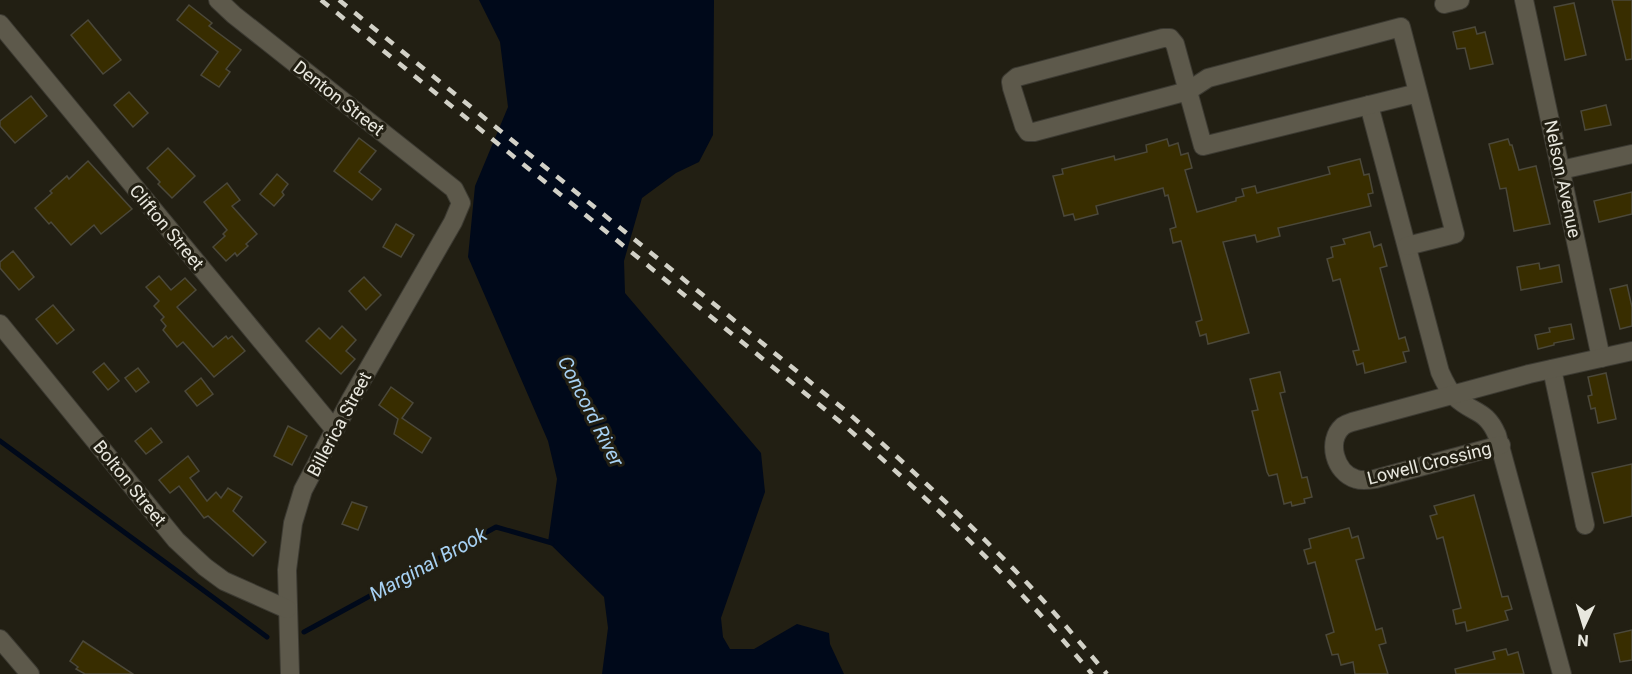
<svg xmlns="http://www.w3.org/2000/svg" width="1632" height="674" font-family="Roboto,sans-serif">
	<rect width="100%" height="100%" fill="#221f13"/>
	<path fill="#00091a" d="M479,0H714L713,135L699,162L676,173L642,198L624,261L625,293L761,453L765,492L721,618L723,637L730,649H754L797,624L829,633L830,644L844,674H602L608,628L604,597L548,542L557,479L548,441L468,257L475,186L508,107L500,42Z"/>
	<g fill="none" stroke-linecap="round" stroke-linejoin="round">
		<g stroke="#00091a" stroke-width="5">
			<path d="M0,441L267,637"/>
			<path d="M304,632L496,527L552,543"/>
		</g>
	</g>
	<g fill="#382d00" stroke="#4b483a" stroke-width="1.5">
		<path d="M1612,0H1632V59L1626,60Z"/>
		<path d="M1574,3L1586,55L1565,60L1554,7Z"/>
		<path d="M189,5L212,23L209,26L241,50L226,69L230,72L219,87L201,75L218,52L177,20Z"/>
		<path d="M88,20L121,60L103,74L71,35Z"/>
		<path d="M1475,27L1477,34L1485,32L1493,64L1470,69L1465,48L1457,49L1453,32Z"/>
		<path d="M129,92L148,113L133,127L114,105Z"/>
		<path d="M31,96L47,116L15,143L0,126V121Z"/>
		<path d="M1606,105L1611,125L1585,130L1581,111Z"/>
		<path d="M359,138L376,151L359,172L381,189L372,200L334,171Z"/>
		<path d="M1167,139L1169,146L1178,143L1181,155L1188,153L1192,168L1185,170L1197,212L1236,201V198L1244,196L1242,189L1255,186L1257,193L1330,174L1328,167L1360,159L1364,175L1369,174L1373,193L1368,194L1371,206L1278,228L1280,236L1257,242L1255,235L1223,242L1249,333L1208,344L1206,334L1200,336L1196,322L1202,320L1181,241L1173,243L1170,229L1176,227L1168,195L1165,196L1163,188L1096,206L1098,214L1075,220L1073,214L1064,216L1053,176L1063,174L1062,169L1114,156L1115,160L1147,152L1146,145Z"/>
		<path d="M1508,139L1510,145H1512L1519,170L1536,166L1550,224L1514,231L1506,188L1500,189L1489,144Z"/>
		<path d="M168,148L195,176L172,198L158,184L160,182L147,168Z"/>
		<path d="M88,161L132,209L101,234L94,225L71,245L51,222L49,224L35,208L52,193L50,191L67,176L69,179Z"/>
		<path d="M277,174L288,184L282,192L284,195L274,206L260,194Z"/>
		<path d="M227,183L240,200L232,206L257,234L246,244L248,246L237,256L235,253L226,261L213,247L225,236L223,234L227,230L204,202Z"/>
		<path d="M1632,192V214L1599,222L1594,201Z"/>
		<path d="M396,224L414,235L401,257L383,247Z"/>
		<path d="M1370,232L1374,247L1381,244L1387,266L1380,268L1399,339L1405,337L1409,351L1403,352L1406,362L1365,373L1363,363L1357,365L1353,351L1359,350L1340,279L1333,281L1327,259L1333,257L1331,247L1345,244L1343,239Z"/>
		<path d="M13,251L34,277L19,290L0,268V262Z"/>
		<path d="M1539,263L1540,269L1559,265L1562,282L1521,290L1517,267Z"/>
		<path d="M159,276L171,290L185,278L196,290L177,307L213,347L226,336L228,339L232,336L245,351L214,377L183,342L177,347L163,330L166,326L161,320L164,317L154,306L159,301L146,287Z"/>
		<path d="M364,277L381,295L366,310L349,291Z"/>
		<path d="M1627,285L1632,307V326L1620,329L1610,289Z"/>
		<path d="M53,305L74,330L57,344L36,319Z"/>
		<path d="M1571,324L1574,339L1554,343V345L1538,349L1535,335L1550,332L1549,328Z"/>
		<path d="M342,326L356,340L346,351L355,359L341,374L306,341L319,328L330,339Z"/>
		<path d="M104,363L119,381L108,390L93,372Z"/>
		<path d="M138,368L149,382L136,392L125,378Z"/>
		<path d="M1280,372L1285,392L1280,393L1302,478L1307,477L1312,497L1304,499L1305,503L1292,506L1291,502L1284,504L1277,474L1269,476L1267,472L1252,411L1258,410L1250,379Z"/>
		<path d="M1606,373L1616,419L1598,423L1595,408L1591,409L1588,396L1592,395L1588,377Z"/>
		<path d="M201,378L213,394L197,406L185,391Z"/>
		<path d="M391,387L413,403L402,418L431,438L422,453L394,434L398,419L379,405Z"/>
		<path d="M288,426L307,436L292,465L274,456Z"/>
		<path d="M151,428L162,442L146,454L135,441Z"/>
		<path d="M188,456L199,471L190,478L207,501L216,492L221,498L228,488L242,497L233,511L266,542L253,556L208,516L204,518L179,486L170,493L159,480Z"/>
		<path d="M1632,464V516L1604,523L1592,473Z"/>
		<path d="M1474,495L1502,597L1508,596L1512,609L1505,611L1508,620L1467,631L1465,622L1456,624L1453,610L1461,608L1443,537L1437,539L1430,516L1437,514L1434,506Z"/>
		<path d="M352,502L367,507L358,530L342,524Z"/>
		<path d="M1349,528L1352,538L1358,536L1364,558L1356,560L1376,630L1382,628L1386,643L1379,645L1388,674H1355L1353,662L1341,665L1338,654L1332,655L1326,635L1334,632L1315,562L1308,564L1304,550L1311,548L1309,539Z"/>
		<path d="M1632,630V660L1620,662L1614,634Z"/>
		<path d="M83,641L133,674H85L76,669L78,667L70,661Z"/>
		<path d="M1506,649L1508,655L1518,652L1524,674H1456L1455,669L1495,659L1493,652Z"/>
	</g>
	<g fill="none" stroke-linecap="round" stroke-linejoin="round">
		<defs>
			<g id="minor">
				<path d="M218,0L234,15L454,189L461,203L453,222L351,399L303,490L293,523L287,570L290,674"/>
				<path d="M1524,0L1601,358"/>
				<path d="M1444,4L1460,0"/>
				<path d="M0,24L335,430"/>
				<path d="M1369,105L1440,372C1444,381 1448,390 1455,397C1473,414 1486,409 1497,435L1562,674"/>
				<path d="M1561,170L1632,154"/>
				<path d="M1407,246L1455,234L1401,27L1208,78L1188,91L1034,132H1028L1024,126L1012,88L1011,82L1017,77L1163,38H1170L1175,44L1203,146L1418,93"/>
				<path d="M0,324L176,540L205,567L224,581L287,609"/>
				<path d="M1552,369L1585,525"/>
				<path d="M1501,445L1375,479C1369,480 1362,481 1356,479C1335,473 1326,441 1343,426C1346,424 1349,423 1352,422L1529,374L1632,351"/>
				<path d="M0,639L30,674"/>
			</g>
		</defs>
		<use href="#minor" stroke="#3c3a32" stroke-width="20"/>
		<use href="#minor" stroke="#5d594b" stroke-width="18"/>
		<g stroke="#d2d1c7" stroke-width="4.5" stroke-dasharray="10 10" stroke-linecap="butt">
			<path d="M321,0L838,420C902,476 965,533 1022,595C1046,620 1069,647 1092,674"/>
			<path d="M339,0L846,411C909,467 971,524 1029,585C1056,614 1081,644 1107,674"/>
		</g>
	</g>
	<g text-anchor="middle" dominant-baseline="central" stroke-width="6" stroke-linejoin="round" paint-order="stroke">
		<g font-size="18" fill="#e8e7de" stroke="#221f13">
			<text transform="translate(339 98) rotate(38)">Denton Street</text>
			<text transform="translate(1563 179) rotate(78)">Nelson Avenue</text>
			<text transform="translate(167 227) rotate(50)">Clifton Street</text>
			<text transform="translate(339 424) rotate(-62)">Billerica Street</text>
			<text transform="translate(1429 463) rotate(-14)">Lowell Crossing</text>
			<text transform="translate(130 483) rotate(51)">Bolton Street</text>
		</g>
		<g font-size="20" font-style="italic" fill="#a7d1f3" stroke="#221f13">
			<text transform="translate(591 411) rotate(63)">Concord River</text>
			<text transform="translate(428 564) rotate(-29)">Marginal Brook</text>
		</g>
	</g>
	<g transform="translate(1584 626) rotate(184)" stroke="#221f13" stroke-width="4.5" paint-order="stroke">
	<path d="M0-4.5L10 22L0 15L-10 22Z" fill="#e8e7de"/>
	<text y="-9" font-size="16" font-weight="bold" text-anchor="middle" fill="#e8e7de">N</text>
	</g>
</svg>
